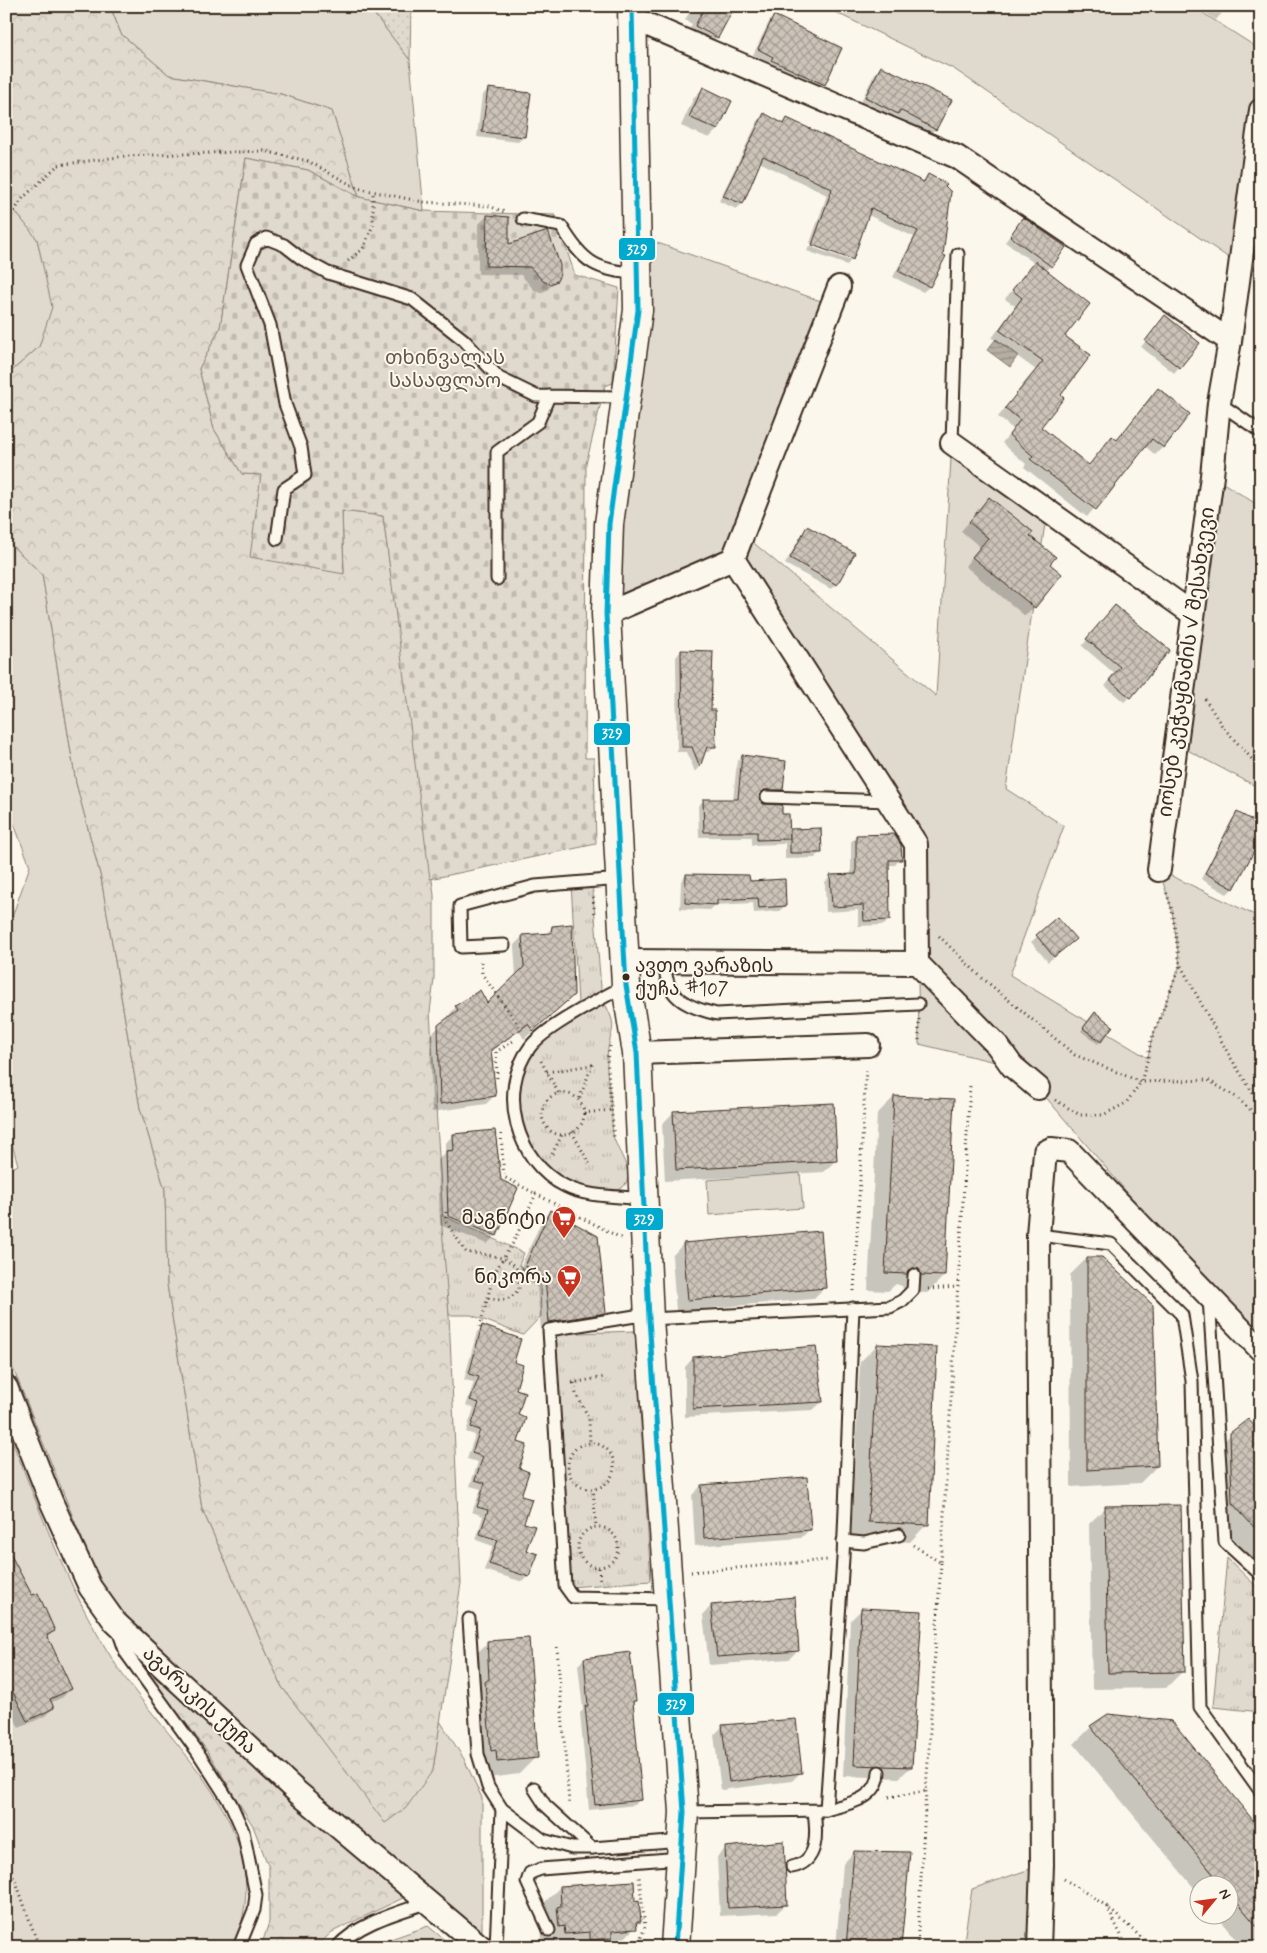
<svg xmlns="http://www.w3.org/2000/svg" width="1267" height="1953" font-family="Mynerve,'Noto Sans Georgian',sans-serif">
	<defs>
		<pattern id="forest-crowns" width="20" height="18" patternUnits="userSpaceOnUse" patternTransform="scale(1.25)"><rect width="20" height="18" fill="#dfd9ce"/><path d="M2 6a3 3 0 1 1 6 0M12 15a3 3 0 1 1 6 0" fill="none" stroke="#c0bab0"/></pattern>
		<pattern id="cemetery-stones" width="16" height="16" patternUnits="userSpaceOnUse" patternTransform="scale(1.25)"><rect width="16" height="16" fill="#dfd9ce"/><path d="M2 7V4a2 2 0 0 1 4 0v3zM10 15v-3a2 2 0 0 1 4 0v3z" fill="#c0bab0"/></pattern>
		<pattern id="park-tufts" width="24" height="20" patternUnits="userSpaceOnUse" patternTransform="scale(1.25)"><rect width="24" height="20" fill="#dfd9ce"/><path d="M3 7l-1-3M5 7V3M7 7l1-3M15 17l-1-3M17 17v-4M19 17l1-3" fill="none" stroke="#c0bab0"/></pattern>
		<pattern id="garden-dots" width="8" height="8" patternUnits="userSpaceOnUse" patternTransform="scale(1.25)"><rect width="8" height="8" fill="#dfd9ce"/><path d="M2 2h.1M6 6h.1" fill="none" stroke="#c0bab0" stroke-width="1.8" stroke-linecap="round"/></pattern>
		<pattern id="water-rules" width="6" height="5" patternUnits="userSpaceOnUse" patternTransform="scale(1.25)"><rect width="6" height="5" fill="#b6aea2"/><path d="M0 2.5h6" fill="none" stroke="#958e83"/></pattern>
		<pattern id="building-cross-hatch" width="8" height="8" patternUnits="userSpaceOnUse" patternTransform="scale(1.25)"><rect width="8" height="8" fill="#ccc4b9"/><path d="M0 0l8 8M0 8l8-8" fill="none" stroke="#a79f96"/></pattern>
	</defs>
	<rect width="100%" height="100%" fill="#fbf7ec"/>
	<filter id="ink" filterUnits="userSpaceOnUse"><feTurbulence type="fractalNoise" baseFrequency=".02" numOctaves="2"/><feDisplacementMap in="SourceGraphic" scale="10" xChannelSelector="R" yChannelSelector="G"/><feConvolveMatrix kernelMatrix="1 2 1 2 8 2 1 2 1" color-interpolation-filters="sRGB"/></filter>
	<g filter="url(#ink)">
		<g fill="#dfd9ce" stroke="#8d8276">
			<path d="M110,6H368L410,60L424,211L359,197L332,111L281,94L169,75L121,34Z"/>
			<path d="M822,6H1192L1261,50V280L954,69Z"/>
			<path d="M15,210L37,239L53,307L39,347L6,376V214Z"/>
			<path d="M638,236L832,305L743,534L936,696L952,443L1047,510L1006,789L1064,826L1010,975L1148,1058L1151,1041L1180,965L1172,910L1159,870L1261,918V1344L1188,1264L1032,1081L1012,1066L919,1044L916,844L733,559L606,614Z"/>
			<path d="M1212,476L1261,507V789L1176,744Z"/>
			<path d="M6,540L42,574L76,783L101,878L140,1108L165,1190L167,1284L202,1509L282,1687L328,1746L433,1770L440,1721L464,1759L482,1798V1931L364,1837L132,1628L100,1584L6,1351V1171L18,1165L6,1124V934L30,866L6,803Z"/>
			<path d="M800,1173L803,1208L709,1215L707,1180Z"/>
			<path d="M6,1426C38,1505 66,1585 111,1657C166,1746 285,1829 233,1947H6Z"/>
			<path d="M1042,1865L1039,1947H963L972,1889Z"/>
			<path d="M428,1926L453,1947H368Z"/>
		</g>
		<g fill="url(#forest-crowns)" stroke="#8d8276">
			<path d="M6,6H110L121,34L169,75L281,94L332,111L359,197L308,170L246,158L220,328L199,369L214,429L242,474L261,475L344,573L342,511L383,516L434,895V979L430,1012L449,1315L461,1583L433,1770L406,1808L385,1823L282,1687L202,1509L167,1284L165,1190L140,1108L101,878L76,783L42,574L6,540V376L39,347L52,307L37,239L15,211L6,214Z"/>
			<path d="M142,1666L405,1897L332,1932L316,1947H261L269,1922V1868L253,1826L206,1749Z"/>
		</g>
		<path fill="url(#cemetery-stones)" stroke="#8d8276" d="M246,158L308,170L359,197L424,211L555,215L575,275L619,288L613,383L605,386L586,464L585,758H594L596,844L430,879L383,516L342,511L344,574L250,557L261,475L242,474L214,429L199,369L220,328Z"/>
		<g fill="url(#park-tufts)" stroke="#8d8276">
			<path d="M592,882L602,999C622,1032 608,1028 607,1060C606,1077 611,1095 612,1113C612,1120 612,1128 613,1135C616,1149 632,1168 627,1181C616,1208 561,1180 547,1167C540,1162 532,1151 528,1143C521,1130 520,1114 520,1099C520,1082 523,1067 534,1053C545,1038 563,1029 579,1019L571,883Z"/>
			<path d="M441,1215L524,1253L519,1265L540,1280L541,1316L523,1335L471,1315H449Z"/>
			<path d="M635,1331L651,1581L570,1587L551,1334Z"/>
			<path d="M1227,1558L1261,1591V1712L1213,1707Z"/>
		</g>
		<path fill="url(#garden-dots)" stroke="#8d8276" d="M368,6H411L410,60Z"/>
		<path fill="url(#water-rules)" stroke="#85796d" d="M996,339L1018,355L1010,367L987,350Z"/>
		<g fill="#0003">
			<path d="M693,6H733L717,37L708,46L687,35L692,24L685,20Z"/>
			<path d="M1195,6H1228L1216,20Z"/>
			<path d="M774,16L824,84L818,89L767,66L768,63L753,55L769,22Z"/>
			<path d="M881,67L935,129L930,134L894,115L892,118L860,103L875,73Z"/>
			<path d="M703,89L730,101L717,130L709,138L681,126L694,97Z"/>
			<path d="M488,90L524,137L518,142L477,137L482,95Z"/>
			<path d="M764,115L782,124L787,119L922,182L928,175L944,187L941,256L944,257L929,287L923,292L893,277L914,237L868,215L852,259L847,265L807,251L809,246L851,261V258L810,243L827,195L759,162L742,204L736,209L719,201L758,121Z"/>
			<path d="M487,216L507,246L556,281L547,290L540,293L534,290L521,275L478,274V225Z"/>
			<path d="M1018,225L1051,266L1046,271L1064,336L1060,396L1039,428L1088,466L1112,438L1116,441L1151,398L1163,447L1155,455L1145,446L1087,517L1024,467L1026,464L1002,443L1013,429L998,417L1036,370L992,338L1015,306L1005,299L1034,263L1005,242Z"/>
			<path d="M1160,323L1179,367L1174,373L1141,347Z"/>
			<path d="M1261,410V429L1252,423Z"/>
			<path d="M989,499L1028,536L1048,565L1034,607L1025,616L965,566L980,547L961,531Z"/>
			<path d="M808,528L836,584L831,589L785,564L802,534Z"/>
			<path d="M1109,612L1130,697L1124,702L1105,686L1115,674L1082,646Z"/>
			<path d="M681,651L709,711L714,746L709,752H704L699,767L695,772L687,752H677L676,657Z"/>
			<path d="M742,756L782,789L777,795H759L763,805L780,815L788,832L790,830L820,852L815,858L785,859V842L783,844L752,845V837H699L698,806L704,800H733L737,762Z"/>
			<path d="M1237,814L1233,888L1227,894L1201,879L1232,819Z"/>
			<path d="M856,836L900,859L895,865H888L889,920L884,925L858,926V910L826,912L825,882L830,877L851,876V842Z"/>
			<path d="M686,875L748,882L785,906L779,911L754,913L753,903L715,905L710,910L680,909L681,881Z"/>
			<path d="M1057,919L1068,945L1048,962L1031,942Z"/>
			<path d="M553,927L573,995L524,1039L519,1031L490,1052L494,1096L486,1104L432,1112L430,1035L449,1018L448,1016L456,1007L487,1005L516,977L514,945L523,936L545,935Z"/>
			<path d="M1092,1016L1100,1041L1098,1044L1081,1031Z"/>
			<path d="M894,1097L944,1276L927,1293L904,1292L902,1286L896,1284L888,1291L868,1290L877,1114Z"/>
			<path d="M674,1112L835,1161L824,1172L665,1181L662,1124Z"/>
			<path d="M453,1135L496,1235L487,1244L440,1225L438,1160L445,1153V1144Z"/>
			<path d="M550,1211L605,1313L596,1321L541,1330L537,1287L517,1275L542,1220Z"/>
			<path d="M683,1244L825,1287L813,1299L676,1311L672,1256Z"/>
			<path d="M1087,1258L1157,1466L1140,1483L1071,1487L1070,1275Z"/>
			<path d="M482,1327L513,1363L517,1469L525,1551L536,1555L528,1577L523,1582L484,1570L493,1546L476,1540L483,1516L472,1512L481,1489L470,1486L478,1462L467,1459L475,1435L466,1432L474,1408L466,1406L474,1382L464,1380L477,1332Z"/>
			<path d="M877,1345L927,1524L910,1542L851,1538L860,1362Z"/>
			<path d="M693,1358L822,1402L813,1410L685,1417V1367Z"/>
			<path d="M1231,1434L1261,1435V1571L1215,1520L1214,1452Z"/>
			<path d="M701,1486L810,1529L801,1538L695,1546L692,1495Z"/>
			<path d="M1106,1507L1183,1671L1166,1688L1092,1689L1089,1524Z"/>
			<path d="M6,1549L31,1597L54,1631L47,1638L70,1689L63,1697L50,1703L53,1708L45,1716L19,1728L6,1701Z"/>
			<path d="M711,1606L798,1650L789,1659L709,1665L703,1615Z"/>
			<path d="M861,1610L911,1767L899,1778L843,1776L850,1621Z"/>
			<path d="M488,1642L536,1757L519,1774L480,1779V1767H474L468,1700L473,1695L471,1659Z"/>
			<path d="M629,1654L635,1701L632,1703L640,1799L635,1805L589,1810L580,1713L583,1710L578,1665L584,1659Z"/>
			<path d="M723,1726L801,1772L792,1781L721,1790L714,1735Z"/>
			<path d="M1091,1727L1261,1832V1947H1243L1217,1916H1230V1886H1200V1895L1074,1744Z"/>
			<path d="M726,1848L786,1904L777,1913L720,1916L717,1857Z"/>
			<path d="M854,1852L900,1947H836L843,1864Z"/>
			<path d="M560,1887L634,1902L640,1921L618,1946L548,1947V1943H542L541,1925L543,1904Z"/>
		</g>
		<g fill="url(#building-cross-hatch)" stroke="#3b2a1e">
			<path d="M705,6H735L718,38L695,26Z"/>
			<path d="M774,15L842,48L825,85L771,60L773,57L758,49Z"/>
			<path d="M881,66L952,100L936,130L900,110L898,114L865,97Z"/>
			<path d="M703,87L732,101L718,130L689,117Z"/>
			<path d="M488,88L531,93L525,137L482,132Z"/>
			<path d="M764,113L784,124L787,118L924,182L928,174L947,184L945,186L951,192L943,255L946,256L930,287L898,271L918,231L871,208L853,260L812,245L832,189L763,156L743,204L723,196Z"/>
			<path d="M487,215L509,217V244L548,231L560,265V274L557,281L550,284L543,281L530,267L486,266Z"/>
			<path d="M1023,217L1066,247L1052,267L1010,236Z"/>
			<path d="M1035,261L1090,304L1065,336L1091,355L1061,395L1064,398L1041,427L1089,465L1112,436L1117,440L1158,388L1190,414L1164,448L1152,439L1096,510L1030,459L1033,456L1009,435L1020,420L1005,408L1043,361L999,330L1022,298L1012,290Z"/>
			<path d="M1165,315L1200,343L1180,368L1145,341Z"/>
			<path d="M989,497L1033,532L1030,536L1056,557L1050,564L1062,574L1035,608L972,557L988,538L969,522Z"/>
			<path d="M807,526L855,553L837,585L790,558Z"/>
			<path d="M1115,605L1170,650L1131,698L1109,680L1120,667L1086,639Z"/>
			<path d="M681,650L713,651L711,710H715L716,747H707L700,767L692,747H682Z"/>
			<path d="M742,755L786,761L783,790H764L760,797L763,804L782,805V814H789L790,839L757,840V832H704L703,799H738Z"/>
			<path d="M1237,812L1261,825V838L1234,889L1205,873Z"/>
			<path d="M821,828L822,853H790V829Z"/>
			<path d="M894,834L901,845L902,860H889L890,920L864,921L863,905L832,907L830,875L856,874V835Z"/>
			<path d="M686,874L749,875L750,881L785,879L786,906L759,908L758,898L717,900V905L685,903Z"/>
			<path d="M1057,917L1076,939L1054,957L1036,935Z"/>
			<path d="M572,924L574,995L533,1031L528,1024L491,1050L496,1096L440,1104L438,1025L458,1010L455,1006L480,990L487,1003L524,967L522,935L551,933L552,926Z"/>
			<path d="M1095,1012L1113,1026L1101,1042L1083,1028Z"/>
			<path d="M894,1096L954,1099L945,1276L921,1275L919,1269L914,1268L908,1270L907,1274L885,1273Z"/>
			<path d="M834,1103L837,1161L676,1170L673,1111Z"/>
			<path d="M495,1130L501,1180L518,1188L497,1236L448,1216L446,1151L454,1150L453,1134Z"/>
			<path d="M550,1210L598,1236L606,1313L549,1322L545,1278L525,1266Z"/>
			<path d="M821,1231L826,1288L688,1300L683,1243Z"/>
			<path d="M1087,1257H1102L1153,1305L1158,1466L1087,1470Z"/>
			<path d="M482,1325L521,1339L514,1362L523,1365L516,1389L525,1392L518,1415L526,1418L518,1442L527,1445L519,1468L529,1472L521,1496L532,1499L524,1523L535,1526L526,1550L538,1554L529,1577L489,1564L498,1540L480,1534L488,1510L477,1507L485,1483L475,1480L483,1457L472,1453L480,1430L471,1427L479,1403L470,1400L479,1377L469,1374Z"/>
			<path d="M877,1344L937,1347L929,1525L868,1522Z"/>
			<path d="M816,1346L823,1402L693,1409V1357Z"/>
			<path d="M1248,1419L1261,1433V1535L1232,1503L1230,1433Z"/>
			<path d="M807,1477L811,1530L704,1538L701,1485Z"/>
			<path d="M1181,1505L1185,1672L1108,1673L1105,1506Z"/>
			<path d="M6,1546L32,1595L38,1593L55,1631L47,1635L72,1689L50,1699L54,1708L27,1721L6,1678Z"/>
			<path d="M795,1597L799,1651L717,1657L711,1605Z"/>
			<path d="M861,1608L922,1611L912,1767L854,1765Z"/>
			<path d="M529,1638L538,1758L497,1762L496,1750L491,1751L485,1682L489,1679L487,1641Z"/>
			<path d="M630,1652L636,1701H633L642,1800L595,1805L585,1706H588L584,1658Z"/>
			<path d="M1108,1714L1172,1721L1261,1830V1931L1230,1894V1886H1223L1090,1726Z"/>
			<path d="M796,1719L802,1773L729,1782L722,1725Z"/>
			<path d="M784,1841L787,1905L728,1908L725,1847Z"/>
			<path d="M854,1851L910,1852L901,1947H846Z"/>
			<path d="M634,1881L635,1901L639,1900L641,1922H636L637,1929L612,1931V1938L590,1940V1932L565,1934L564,1926L559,1927L557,1907L561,1906L560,1886Z"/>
		</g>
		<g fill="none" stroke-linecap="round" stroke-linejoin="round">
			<defs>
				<g id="service">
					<path d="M523,219L561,226C585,264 594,269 638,274"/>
					<path d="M1219,403L1261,432"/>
					<path d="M952,443L958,254"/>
					<path d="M277,539L284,489L305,475L301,447L285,404L270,325L247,265L256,244L266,238L284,245L302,259L328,273L412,299L464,340L499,378L536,396L625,397"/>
					<path d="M497,579V452L538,422L549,396"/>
					<path d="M767,797L889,801"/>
					<path d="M504,945L461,947L460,906L535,886L621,879"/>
					<path d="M665,961C664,997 686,1007 717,1014L918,1004"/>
					<path d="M626,985C601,999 546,1026 530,1047C497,1091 516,1162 565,1186C588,1198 620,1196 644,1199"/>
					<path d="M1038,1235L1111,1244L1182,1315L1192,1381L1200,1707L1261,1792"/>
					<path d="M1209,1298L1225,1542L1261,1575"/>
					<path d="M843,1541L864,1543L899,1535"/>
					<path d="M669,1599L573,1597L565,1586L549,1330L635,1316L649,1319L890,1307L902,1301L913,1290L914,1275"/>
					<path d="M469,1619L478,1754L488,1787L502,1809L543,1840L572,1848H592"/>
					<path d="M118,1630L126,1653L197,1751L231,1804L243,1831L256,1895L254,1910L239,1947"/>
					<path d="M534,1788L545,1805L592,1848L683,1841"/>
					<path d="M826,1810C847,1804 878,1800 879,1772"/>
					<path d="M684,1812L826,1810L843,1558L853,1308"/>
					<path d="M792,1867C819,1862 817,1833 814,1811"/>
					<path d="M549,1930L527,1882L530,1873L541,1869L681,1858"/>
					<path d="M337,1947C360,1922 398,1913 429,1902"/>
					<path d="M496,1947L502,1809"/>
				</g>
				<g id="minor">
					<path d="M632,18L957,157L1230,341"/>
					<path d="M952,443L1193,614"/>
					<path d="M733,559L916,844L917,963"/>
					<path d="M606,614L733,559L839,287"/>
					<path d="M1159,870L1212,476L1219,403L1230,341L1261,110"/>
					<path d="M625,961L917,963L997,1045L1012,1066L1038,1088"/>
					<path d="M637,1053L868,1045"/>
					<path d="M6,1387L51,1501L90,1587L115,1622L297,1792L481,1947"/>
					<path d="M1039,1947L1042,1865L1038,1235L1045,1152L1051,1149L1069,1151L1261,1350"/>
				</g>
				<path id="tertiary" d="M632,6L638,310L609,524L606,614L626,985L637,1053L649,1319L684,1812L675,1947"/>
			</defs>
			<use href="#service" stroke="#3b2a1e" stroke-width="15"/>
			<use href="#minor" stroke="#3b2a1e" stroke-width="26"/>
			<use href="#tertiary" stroke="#3b2a1e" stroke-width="31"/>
			<g stroke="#3b2a1e" stroke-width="3" stroke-dasharray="1 4" stroke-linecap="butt">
				<path d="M6,224L23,198L58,165L126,156L264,151L308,161L357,188L423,202L489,206L507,213"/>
				<path d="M348,261L363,249L373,225V191"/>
				<path d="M1205,699L1222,726L1261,769"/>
				<path d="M593,897L595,916"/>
				<path d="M939,936L981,977L1075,1055L1141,1082L1208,1080L1236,1097L1261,1119"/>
				<path d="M481,962L482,974L522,1030"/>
				<path d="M1181,966L1229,1055L1261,1106"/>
				<path d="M919,1019V1044"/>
				<path d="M610,1046L607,1059L614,1139"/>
				<path d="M541,1061L559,1094"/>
				<path d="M547,1072L592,1065L579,1100"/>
				<path d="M497,1078L496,1052L513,1041"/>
				<circle cx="563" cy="1114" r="21"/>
				<path d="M1055,1100L1080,1115H1103L1126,1103L1141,1082L1148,1058L1151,1041L1180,965L1172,910L1166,891"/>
				<path d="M584,1113L612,1110"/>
				<path d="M572,1132L590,1165"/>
				<path d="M501,1134L504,1177L536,1194"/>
				<path d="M552,1154L562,1135"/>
				<path d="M446,1212V1222L466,1252C481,1255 512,1254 518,1272C519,1277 519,1284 519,1289C510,1301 502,1301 487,1298"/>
				<path d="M518,1272L528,1267"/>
				<path d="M928,1289L958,1287"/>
				<path d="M854,1291L866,1068"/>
				<path d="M480,1327L494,1273L513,1243L536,1194L621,1238"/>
				<path d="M572,1383L605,1377"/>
				<path d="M574,1383L576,1394L589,1418L590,1443"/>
				<circle cx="591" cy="1466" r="23"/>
				<path d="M593,1488L596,1526"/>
				<circle cx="598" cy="1547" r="20"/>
				<path d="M913,1545L941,1563L970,1086"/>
				<path d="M599,1568L600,1582"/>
				<path d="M691,1572L827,1560"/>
				<path d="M557,1647L569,1803"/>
				<path d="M889,1797L926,1791L941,1563"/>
				<path d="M6,1870L15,1879L39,1947"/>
				<path d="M1064,1879L1105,1905L1152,1947"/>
				<path d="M1107,1907L1127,1947"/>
				<path d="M630,1947L640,1940L645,1927L639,1877"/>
				<path d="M917,1947L926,1791"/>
			</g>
			<use href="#service" stroke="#fbf7ec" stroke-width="11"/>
			<use href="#minor" stroke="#fbf7ec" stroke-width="22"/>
			<use href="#tertiary" stroke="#fbf7ec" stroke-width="28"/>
			<defs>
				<path id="bus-1" d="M632,6L638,310L609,524L606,614L626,985L637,1053L649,1319L684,1812L675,1947"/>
			</defs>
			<use href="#bus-1" stroke="#fbf7ec" stroke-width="9"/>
			<use href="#bus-1" stroke="#00a9ce" stroke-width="5"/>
		</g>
	</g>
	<defs>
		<symbol id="supermarket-pin" viewBox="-11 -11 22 30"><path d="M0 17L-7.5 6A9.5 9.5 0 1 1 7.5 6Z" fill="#c8321e" stroke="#fbf7ec"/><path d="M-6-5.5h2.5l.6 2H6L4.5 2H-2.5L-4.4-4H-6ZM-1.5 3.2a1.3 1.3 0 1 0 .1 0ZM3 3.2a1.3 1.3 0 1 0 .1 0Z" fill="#fff"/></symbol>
	</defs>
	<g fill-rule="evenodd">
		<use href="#supermarket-pin" x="550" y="1204" width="28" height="38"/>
		<use href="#supermarket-pin" x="555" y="1263" width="28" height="38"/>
	</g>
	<circle fill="#3b2a1e" stroke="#fbf7ec" stroke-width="2" cx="626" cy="977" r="4.5"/>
	<g text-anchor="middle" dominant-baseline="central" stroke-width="4" stroke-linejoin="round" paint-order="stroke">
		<g font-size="19" fill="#3b2a1e" stroke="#fbf7ec" text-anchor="start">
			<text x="635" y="966">ავთო ვარაზის<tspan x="635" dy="23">ქუჩა #107</tspan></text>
		</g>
		<g font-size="20" fill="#64564a" stroke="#fbf7ec">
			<text x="445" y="358">თხინვალას<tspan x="445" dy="23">სასაფლაო</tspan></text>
		</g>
		<g font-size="20" fill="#3b2a1e" stroke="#fbf7ec">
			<text transform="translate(1187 662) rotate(-82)">იოსებ კეჭაყმაძის V შესახვევი</text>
			<text transform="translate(199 1701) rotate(43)">აგარაკის ქუჩა</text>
		</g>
		<g font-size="20" fill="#3b2a1e" stroke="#fbf7ec" text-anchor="end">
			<text x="546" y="1218">მაგნიტი</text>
			<text x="552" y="1277">ნიკორა</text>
		</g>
	</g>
	<g stroke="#fbf7ec" stroke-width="2">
		<rect x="618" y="237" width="38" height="24" rx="5" fill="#00a9ce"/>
		<rect x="593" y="722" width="38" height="24" rx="5" fill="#00a9ce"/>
		<rect x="625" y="1207" width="39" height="24" rx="5" fill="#00a9ce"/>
		<rect x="657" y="1692" width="38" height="24" rx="5" fill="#00a9ce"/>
	</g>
	<g font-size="14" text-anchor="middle" font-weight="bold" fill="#fff">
		<text x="637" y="254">329</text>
		<text x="612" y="738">329</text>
		<text x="644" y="1224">329</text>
		<text x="676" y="1709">329</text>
	</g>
	<rect width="1267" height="1953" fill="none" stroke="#fbf7ec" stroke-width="25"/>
	<rect x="12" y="12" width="1242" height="1928" fill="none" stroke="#3b2a1e" stroke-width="2" filter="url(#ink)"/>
	<g transform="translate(1214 1900) rotate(61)"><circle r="24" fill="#fbf7ec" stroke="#aea59a"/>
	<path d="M0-4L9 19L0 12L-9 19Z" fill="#c8321e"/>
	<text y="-8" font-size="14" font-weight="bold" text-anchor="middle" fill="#3b2a1e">N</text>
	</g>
</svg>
